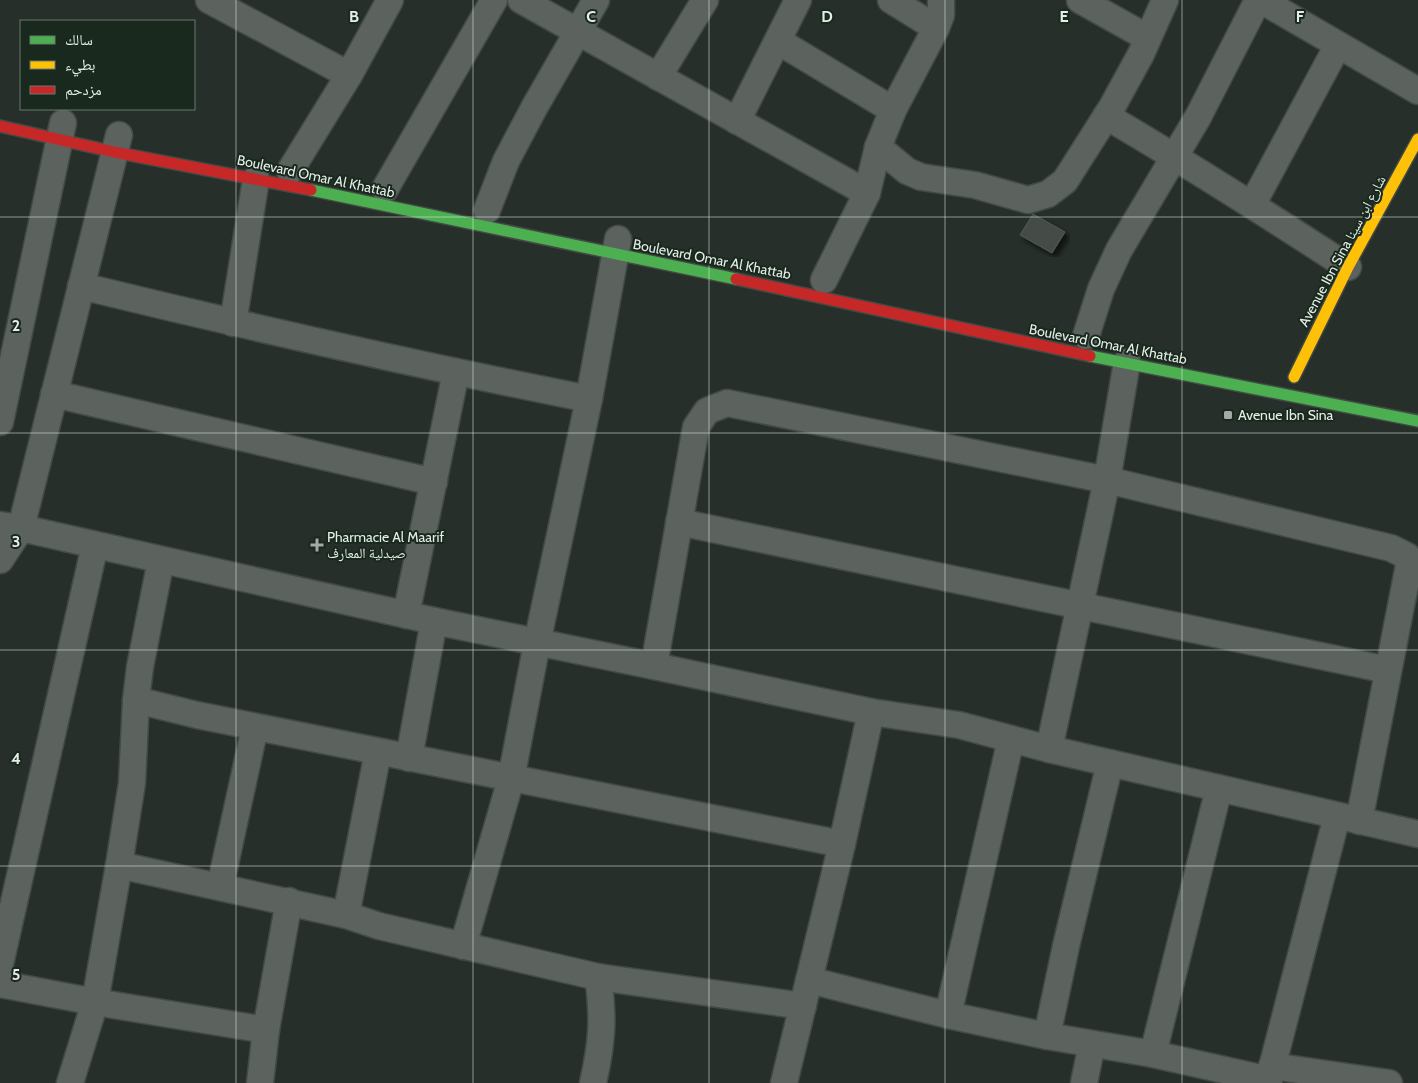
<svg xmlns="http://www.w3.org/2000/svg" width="1418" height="1083" font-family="Cabin,'Noto Naskh Arabic',sans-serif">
	<defs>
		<filter id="shadow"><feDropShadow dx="4.5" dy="4.5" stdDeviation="2.5" flood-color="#0009"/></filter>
	</defs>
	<rect width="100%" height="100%" fill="#262f29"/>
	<path fill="#444b47" stroke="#525a54" filter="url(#shadow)" d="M1033,214L1065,232L1052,253L1020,235Z"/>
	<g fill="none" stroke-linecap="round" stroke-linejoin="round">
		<defs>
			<g id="street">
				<path d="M209,0L349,75"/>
				<path d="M521,0L867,193"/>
				<path d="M891,0L936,28"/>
				<path d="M1080,0L1148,38"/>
				<path d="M1261,0L1418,91"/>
				<path d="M778,41L893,110"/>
				<path d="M658,77L705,0"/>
				<path d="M1106,116C1188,164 1268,215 1348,267"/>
				<path d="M737,121L798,0"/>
				<path d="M878,147L907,171L921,177L975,185L1028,200L1048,194L1065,181L1112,107L1141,54L1165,0"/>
				<path d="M290,171L349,75L390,0"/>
				<path d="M385,189L494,0"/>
				<path d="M1252,205L1338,45"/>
				<path d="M487,210L506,161L534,108L596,0"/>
				<path d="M824,280L867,193L878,147L893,110L936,28L941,15V0"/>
				<path d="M81,286C249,327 418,365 589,399"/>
				<path d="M233,323L256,179"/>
				<path d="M1086,336L1101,289L1119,250L1198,117L1258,0"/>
				<path d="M54,394L434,482"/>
				<path d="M0,422L63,123"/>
				<path d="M679,522L1388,670"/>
				<path d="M0,525L21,528L434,621L654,666L871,712L959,725L1049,749L1418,834"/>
				<path d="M0,560L21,528L119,135"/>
				<path d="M406,615L456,372"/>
				<path d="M654,666L696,427L707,411L727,403L1107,480L1391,548L1407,556L1409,562L1408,570L1359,821"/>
				<path d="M136,700L197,715L842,844"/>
				<path d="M1049,749L1107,480L1127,362"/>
				<path d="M409,758L434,621"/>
				<path d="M119,865L346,915L379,926L598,977C604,1018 602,1043 593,1083"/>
				<path d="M220,887L255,727"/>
				<path d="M346,915L378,752"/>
				<path d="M463,946L511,779L537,643L589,399L618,239"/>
				<path d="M0,964L95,545"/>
				<path d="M598,977L803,1006"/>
				<path d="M809,980L948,1015L1047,1036L1153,1054L1269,1080"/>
				<path d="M0,984L95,1002L266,1030"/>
				<path d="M948,1015L1011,739"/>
				<path d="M1047,1036L1066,946L1110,763"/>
				<path d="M1153,1054L1219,788"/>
				<path d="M1272,1066L1389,1083"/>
				<path d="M70,1083L95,1002L119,865L132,783L136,700L140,667L161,560"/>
				<path d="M260,1083L266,1030L289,901"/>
				<path d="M784,1083L842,844L871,712"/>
				<path d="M1084,1083L1092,1044"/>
				<path d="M1268,1083L1337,816"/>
			</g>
			<g id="fast">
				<path d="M311,190L736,279"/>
				<path d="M1090,356L1418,421"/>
			</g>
			<path id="slow" d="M1294,377L1348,267L1418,139"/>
			<g id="jam">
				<path d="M0,126L114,152L311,190"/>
				<path d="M736,279L1090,356"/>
			</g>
		</defs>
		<use href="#street" stroke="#424a45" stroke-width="29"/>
		<use href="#fast" stroke="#424a45" stroke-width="14"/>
		<use href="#slow" stroke="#424a45" stroke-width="14"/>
		<use href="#jam" stroke="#424a45" stroke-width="14"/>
		<use href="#street" stroke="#5c625e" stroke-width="26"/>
		<use href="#fast" stroke="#4caf50" stroke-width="11"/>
		<use href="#slow" stroke="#ffc107" stroke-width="11"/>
		<use href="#jam" stroke="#c62828" stroke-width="11"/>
	</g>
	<path fill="none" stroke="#e4eee7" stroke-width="1" stroke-opacity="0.55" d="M236,0V1083M473,0V1083M709,0V1083M945,0V1083M1182,0V1083M0,217H1418M0,433H1418M0,650H1418M0,866H1418"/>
	<g fill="#a2aba4" stroke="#19291e" stroke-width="2">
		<rect x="1223" y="410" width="10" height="10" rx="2.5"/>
		<path d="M314.5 537.5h5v5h5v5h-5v5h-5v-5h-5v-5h5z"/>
	</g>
	<g text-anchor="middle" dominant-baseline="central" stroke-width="4" stroke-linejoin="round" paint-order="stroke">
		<g font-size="14" fill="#e4eee7" stroke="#19291e">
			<text transform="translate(316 176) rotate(12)">Boulevard Omar Al Khattab</text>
			<text transform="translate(1342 251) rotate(-62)">Avenue Ibn Sina شارع ابن سينا</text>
			<text transform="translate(712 259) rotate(11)">Boulevard Omar Al Khattab</text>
			<text transform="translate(1108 344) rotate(11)">Boulevard Omar Al Khattab</text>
		</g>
		<g font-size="14" fill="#e4eee7" stroke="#19291e" text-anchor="start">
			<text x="1238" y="415">Avenue Ibn Sina</text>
			<text x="327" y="537">Pharmacie Al Maarif<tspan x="327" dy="16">صيدلية المعارف</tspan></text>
		</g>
	</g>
	<g font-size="16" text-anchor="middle" font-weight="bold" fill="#e4eee7" stroke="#19291e" stroke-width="4" stroke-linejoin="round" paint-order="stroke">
		<text x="354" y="22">B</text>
		<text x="591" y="22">C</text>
		<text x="827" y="22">D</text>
		<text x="1064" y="22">E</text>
		<text x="1300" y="22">F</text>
		<text x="16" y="331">2</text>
		<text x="16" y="547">3</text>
		<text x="16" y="764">4</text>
		<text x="16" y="980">5</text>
	</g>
	<rect x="20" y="20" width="175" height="90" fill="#19291e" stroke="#6a786e"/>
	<rect x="30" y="36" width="25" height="8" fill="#4caf50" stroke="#6a786e"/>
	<text x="65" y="45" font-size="15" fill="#e4eee7">سالك</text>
	<rect x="30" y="61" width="25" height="8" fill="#ffc107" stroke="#6a786e"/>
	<text x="65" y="70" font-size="15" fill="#e4eee7">بطيء</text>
	<rect x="30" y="86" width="25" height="8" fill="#c62828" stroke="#6a786e"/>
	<text x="65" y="95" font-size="15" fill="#e4eee7">مزدحم</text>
</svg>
